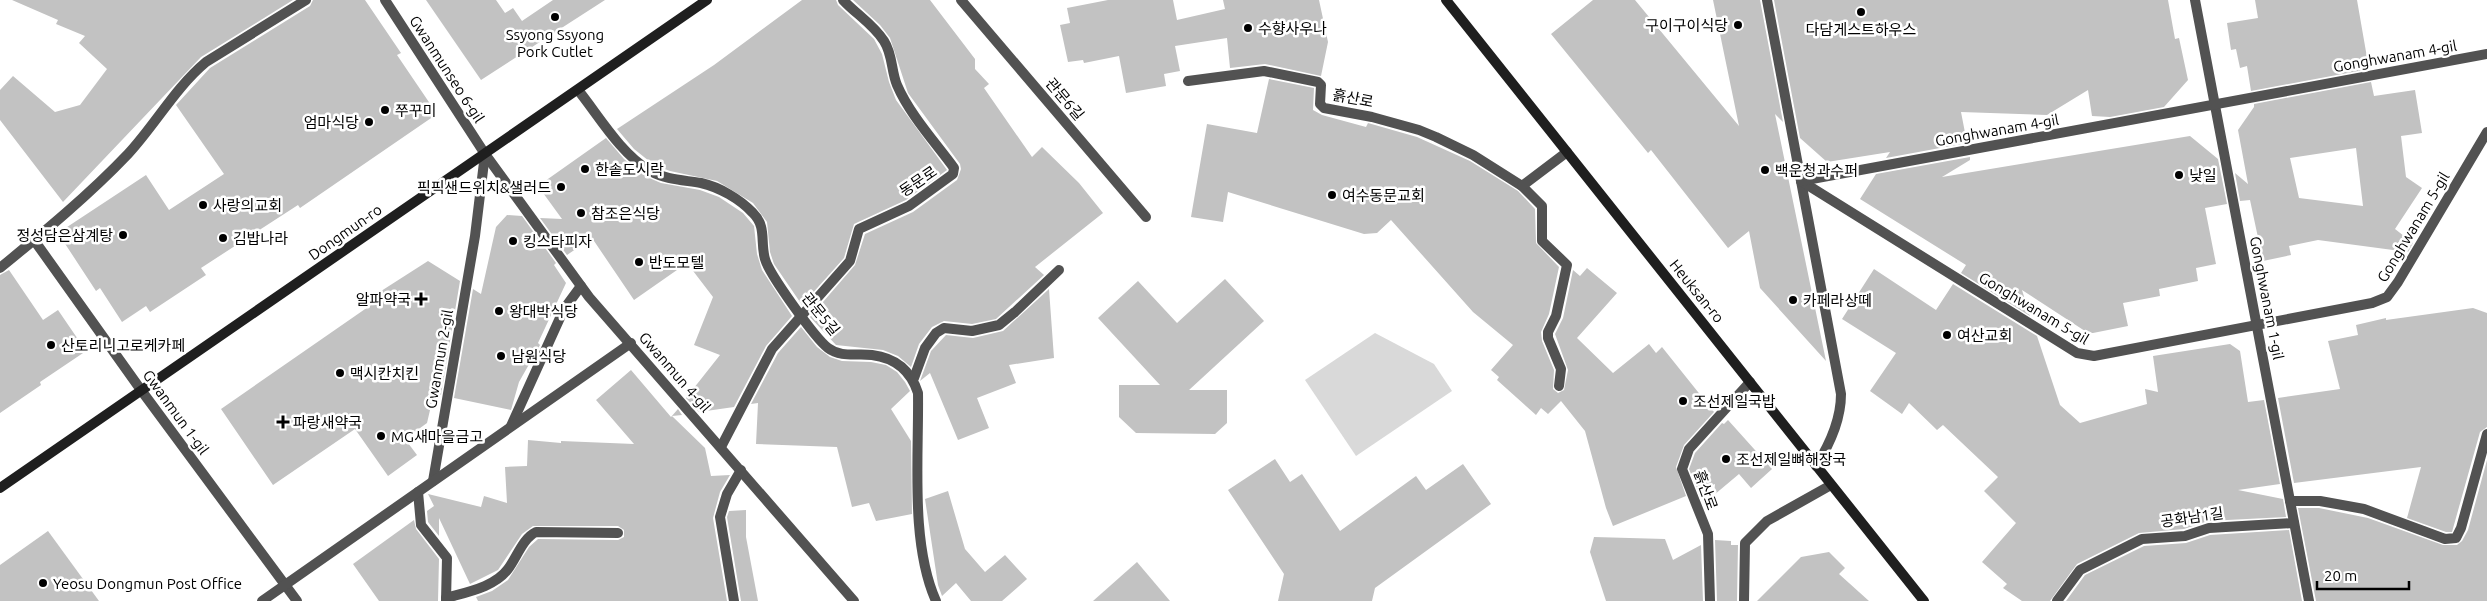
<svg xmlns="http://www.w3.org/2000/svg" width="2487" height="601" font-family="Ubuntu,'Noto Sans KR',sans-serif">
	<rect width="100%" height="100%" fill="#fff"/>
	<path fill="#d9d9d9" d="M1375,333L1434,364L1452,391L1356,456L1305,380Z"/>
	<g fill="#c2c2c2" fill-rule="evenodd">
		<path d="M12,0H293L201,57L63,202L0,120V90L13,76L55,112L80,105L107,69L79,43L85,36L56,24L58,20Z"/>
		<path d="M313,0H365L401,53L397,55L437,114L300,208L298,205L201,268L206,275L150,312L146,306L122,322L100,288L96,291L58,233L146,175L169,210L224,174L176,105L210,68L310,6Z"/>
		<path d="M426,0H496L505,13L513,8L522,21L553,0H605L481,80Z"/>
		<path d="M802,0H836L838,5L874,39L882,54L889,82L896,100L947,170L906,200L854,224L844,258L802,305L774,264L770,252L767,222L753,203L717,181L670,171L654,165L634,149L617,129L714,65Z"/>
		<path d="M853,0H930L975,59V69L989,84L984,88L1032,157L1042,147L1079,183L1103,213L1035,267L1044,275L996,319L972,324L944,321L932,327L919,344L911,367L898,356L883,350L836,345L810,317L855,265L865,234L913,212L957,180L961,169L960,164L908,93L890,38L880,25Z"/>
		<path d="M1108,0H1173L1177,20L1225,9L1223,0H1319L1328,42L1321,76L1265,64L1230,68L1227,38L1175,46L1180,71L1164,74L1166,86L1126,93L1119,56L1084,63L1083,60L1068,62L1060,25L1070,23L1067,8Z"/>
		<path d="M1593,0H1635L1739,126L1713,0H1760L1783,122L1775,114L1826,361L1760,288L1749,231L1728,248L1651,150L1648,153L1551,34Z"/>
		<path d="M1774,0H2168L2175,39L2179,38L2188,80L2164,107L2110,117L2092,116L2088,90L2047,115L1961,112L1967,143L1886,158L1890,152L1827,162L1800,138Z"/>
		<path d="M2255,0H2357L2369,69L2251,91L2247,66L2240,68L2236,49L2231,50L2227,23L2258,18Z"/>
		<path d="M1269,79L1314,88L1313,110L1322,115L1366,127L1368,123L1417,137L1470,161L1518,191L1535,209L1536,243L1559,267L1549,314L1541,332L1542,341L1554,370L1553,389L1558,393L1564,390L1568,370L1555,334L1563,318L1573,270L1580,276L1587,268L1617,293L1577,338L1613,373L1649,344L1656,353L1662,347L1714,412L1684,445L1676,467L1686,496L1613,526L1606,508L1585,431L1561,401L1548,414L1541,408L1536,415L1497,380L1499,377L1491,370L1513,345L1473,312L1391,220L1377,233L1364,234L1228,192L1223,222L1191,217L1207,124L1257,133Z"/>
		<path d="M2371,82L2374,96L2415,90L2422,133L2401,136L2406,177L2422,188L2395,229L2413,243L2408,252L2318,240L2289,246L2291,255L2263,261L2250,200L2240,201L2235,173L2248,184L2238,130L2254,107V104ZM2356,148L2363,206L2299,198L2290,158Z"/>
		<path d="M2190,136L2218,159L2227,204L2205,208L2216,264L2196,268L2198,281L2159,289L2160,296L2123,303L2128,326L2093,333H2088L2022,290L2030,316L1961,273L1966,265L1860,199L1876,174L1970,157V160L1942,177Z"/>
		<path d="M606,138L624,159L647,177L661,183L700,190L719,197L743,213L754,226L757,254L762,270L792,316L766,346L734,407L699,412L686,398L720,355L694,345L713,297L687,263L634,300L592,238L567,255L540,218L562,219L538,186Z"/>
		<path d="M507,215L522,216L556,263L554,265L566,283L538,343L540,345L519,382L511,410L454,398L473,289L481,294L496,227Z"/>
		<path d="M428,261L460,281L441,395L434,393L427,423L405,439L417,455L388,476L355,429L273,485L221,409L381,298L378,293Z"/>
		<path d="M1874,269L1936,310L1953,284L2037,336L2060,405L2080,423L2147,404L2145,389L2158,392L2153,356L2230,344L2240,351L2248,402L2264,400L2280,484L2238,490L2283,499L2286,517L2208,521L2184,529L2139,533L2077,564L2050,601H2022L2003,588L2007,584L1982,562L2016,523L1984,491L1998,477L1943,425L1937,430L1909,403L1902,414L1870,391L1896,353L1842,319Z"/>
		<path d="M9,270L43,320L58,310L86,351L40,382L41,385L0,413V275Z"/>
		<path d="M1225,279L1264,321L1189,390H1227V423L1215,434L1136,433L1119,417V385H1160L1098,318L1138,281L1177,323Z"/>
		<path d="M1049,289L1054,358L1009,365L1016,383L977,398L989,428L958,440L930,373L920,381L931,351L946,335L973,338L1003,331Z"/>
		<path d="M2473,308L2487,313V427L2480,432L2452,532H2446L2407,518L2421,467L2294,483L2278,398L2340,389L2328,341L2358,335L2356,325L2386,318V320Z"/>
		<path d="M801,327L817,347L830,357L842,361L871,362L886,365L897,372L905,382L910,391L891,409L911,441L912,514L876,521L869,503L852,507L837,447L756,444L758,403L751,404L778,353Z"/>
		<path d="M631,370L671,417L678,409L682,415L672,416L705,448L711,476L730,475L720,492L713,518L727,601H478L476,597L492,591L508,580L529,547L538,539L618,540L624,537V530L618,526H533L522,534L498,570L470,584L439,518V536L428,522L427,511L434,506L428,494L481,507L484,496L507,503L505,467L527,466L528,440L561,443V441L634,444L596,400Z"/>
		<path d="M1728,420L1772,469L1751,488L1739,474L1714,495L1715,484L1698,491L1689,469L1695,453L1722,423L1724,424Z"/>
		<path d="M1275,459L1290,482L1302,474L1340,531L1416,476L1426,490L1463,464L1491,504L1375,588L1372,601H1278L1284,574L1228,490Z"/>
		<path d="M2487,460V601H2316L2298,508H2319L2368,518L2443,545H2457L2462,541L2468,530Z"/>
		<path d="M948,491L965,549L985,572L1005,555L1027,579L1002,601H971L956,583L942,596L938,585L925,499Z"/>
		<path d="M746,510V537L758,601H741L727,517L729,511Z"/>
		<path d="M414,520L416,529L439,559L438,601H379L353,564Z"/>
		<path d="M2289,530L2302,601H2066L2085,575L2144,546L2186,543L2210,535Z"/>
		<path d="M48,531L99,601H0V565Z"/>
		<path d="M1594,537L1665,539L1673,560L1701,545L1703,601H1606L1590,552Z"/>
		<path d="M1715,540L1731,541V545H1738L1737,601H1717Z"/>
		<path d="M1829,552L1845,568L1839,574L1869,601H1757L1801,557Z"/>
		<path d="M1137,562L1170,601H1093Z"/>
	</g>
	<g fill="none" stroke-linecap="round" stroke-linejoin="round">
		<g stroke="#525252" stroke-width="10">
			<path d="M1188,81L1264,71L1318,82L1321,85L1320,104L1324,108L1372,117L1419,130L1436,137L1473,155L1522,186L1542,206V241L1567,265L1556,316L1548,332V338L1561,369L1559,386"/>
			<path d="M578,90C599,116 620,153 650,171C666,180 684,180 701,183C719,187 740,199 753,213C767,227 760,242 765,259C769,274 815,338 828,348C841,358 857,353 872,355C896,358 911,371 918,393C919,457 910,543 936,601"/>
			<path d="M1522,186L1567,152"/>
			<path d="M914,378L925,348L936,333L944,328L972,331L999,325L1015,312L1059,270"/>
			<path d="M511,426L564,309L581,286"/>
			<path d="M721,447L772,349L850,261L859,229L909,206L953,174L954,168C935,142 910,115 897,85C891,71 893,55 884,41C873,24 856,14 843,0"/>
			<path d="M418,492L421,525L447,558L446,601"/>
			<path d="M2290,501H2320L2364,509L2445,539L2456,538L2461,528L2487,434"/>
			<path d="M446,598C467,592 495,587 508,569C517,557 523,538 536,532L618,533"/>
			<path d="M734,601L720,517L727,494L741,470"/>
			<path d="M1710,601L1708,534L1682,469L1689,449L1750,382"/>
			<path d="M1744,601L1745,543L1767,521L1831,485"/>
			<path d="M2057,601L2080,570L2142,539L2185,536L2209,528L2294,523"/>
		</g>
		<g stroke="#525252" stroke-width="10">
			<path d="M385,0L485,154L589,297L854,601"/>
			<path d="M961,0L1146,217"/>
			<path d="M1767,0L1841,394C1841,420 1830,444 1816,466"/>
			<path d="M2195,0L2309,601"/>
			<path d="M1801,181L2077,353L2094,356L2372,303L2387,297L2398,282L2487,132"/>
			<path d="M1801,181L2487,54"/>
			<path d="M34,240L141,390L297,601"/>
			<path d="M0,268C44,232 89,195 128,154C155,125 175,88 206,62L306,0"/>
			<path d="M433,481L475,236L485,154"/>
			<path d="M262,601L631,343"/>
		</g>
		<g stroke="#1f1f1f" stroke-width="10">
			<path d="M1446,0L1924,601"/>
			<path d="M0,488L707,0"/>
		</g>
	</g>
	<g fill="#000" stroke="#fff" stroke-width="2">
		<circle cx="1861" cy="12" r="5"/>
		<circle cx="555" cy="17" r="5"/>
		<circle cx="1738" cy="25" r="5"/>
		<circle cx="1248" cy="28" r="5"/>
		<circle cx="385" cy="110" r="5"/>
		<circle cx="369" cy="122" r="5"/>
		<circle cx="585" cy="169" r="5"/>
		<circle cx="1765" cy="170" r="5"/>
		<circle cx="2179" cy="175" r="5"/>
		<circle cx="561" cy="187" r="5"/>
		<circle cx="1332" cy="195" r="5"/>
		<circle cx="203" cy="205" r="5"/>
		<circle cx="581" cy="213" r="5"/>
		<circle cx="123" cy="235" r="5"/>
		<circle cx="223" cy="238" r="5"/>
		<circle cx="513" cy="241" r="5"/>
		<circle cx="639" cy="262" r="5"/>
		<path d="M418.5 291.5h5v5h5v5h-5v5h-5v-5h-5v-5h5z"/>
		<circle cx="1793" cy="300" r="5"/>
		<circle cx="499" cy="311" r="5"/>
		<circle cx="1947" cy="335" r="5"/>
		<circle cx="51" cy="345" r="5"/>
		<circle cx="501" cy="356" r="5"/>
		<circle cx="340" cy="373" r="5"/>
		<circle cx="1683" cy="401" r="5"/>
		<path d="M280.5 414.5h5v5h5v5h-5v5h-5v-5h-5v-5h5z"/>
		<circle cx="381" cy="436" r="5"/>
		<circle cx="1726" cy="459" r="5"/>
		<circle cx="43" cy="583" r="5"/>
	</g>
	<g text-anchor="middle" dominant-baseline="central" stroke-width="5" stroke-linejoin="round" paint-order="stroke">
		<g font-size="15" fill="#000" stroke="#fff" text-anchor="start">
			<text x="1728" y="25" text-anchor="end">구이구이식당</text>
			<text x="1258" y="28">수향사우나</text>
			<text x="1861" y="29" text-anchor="middle">다담게스트하우스</text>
			<text x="555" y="34" text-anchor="middle">Ssyong Ssyong<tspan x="555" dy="17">Pork Cutlet</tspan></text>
			<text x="395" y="110">쭈꾸미</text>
			<text x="359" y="122" text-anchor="end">엄마식당</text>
			<text x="595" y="169">한솥도시락</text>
			<text x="1775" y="170">백운청과수퍼</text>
			<text x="2189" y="175">낮일</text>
			<text x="551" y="187" text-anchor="end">픽픽샌드위치&amp;샐러드</text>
			<text x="1342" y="195">여수동문교회</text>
			<text x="213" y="205">사랑의교회</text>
			<text x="591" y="213">참조은식당</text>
			<text x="113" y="235" text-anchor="end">정성담은삼계탕</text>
			<text x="233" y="238">김밥나라</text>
			<text x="523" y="241">킹스타피자</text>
			<text x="649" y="262">반도모텔</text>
			<text x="411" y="299" text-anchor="end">알파약국</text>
			<text x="1803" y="300">카페라상떼</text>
			<text x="509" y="311">왕대박식당</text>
			<text x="1957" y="335">여산교회</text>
			<text x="61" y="345">산토리니고로케카페</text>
			<text x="511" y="356">남원식당</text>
			<text x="350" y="373">맥시칸치킨</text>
			<text x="1693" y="401">조선제일국밥</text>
			<text x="293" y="422">파랑새약국</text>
			<text x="391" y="436">MG새마을금고</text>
			<text x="1736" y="459">조선제일뼈해장국</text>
			<text x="53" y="583">Yeosu Dongmun Post Office</text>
		</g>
		<g font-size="15" fill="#000" stroke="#fff">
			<text transform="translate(2395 56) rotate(-10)">Gonghwanam 4-gil</text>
			<text transform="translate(447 69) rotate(57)">Gwanmunseo 6-gil</text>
			<text transform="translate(1353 98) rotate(11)">흙산로</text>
			<text transform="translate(1065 99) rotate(50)">관문6길</text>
			<text transform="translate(1997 130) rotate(-10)">Gonghwanam 4-gil</text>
			<text transform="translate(918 181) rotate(-34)">동문로</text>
			<text transform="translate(2413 227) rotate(-59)">Gonghwanam 5-gil</text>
			<text transform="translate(345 232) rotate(-35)">Dongmun-ro</text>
			<text transform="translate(1697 291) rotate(51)">Heuksan-ro</text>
			<text transform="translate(2267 298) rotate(79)">Gonghwanam 1-gil</text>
			<text transform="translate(2034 308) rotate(31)">Gonghwanam 5-gil</text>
			<text transform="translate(821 314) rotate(51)">관문5길</text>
			<text transform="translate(439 359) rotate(-80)">Gwanmun 2-gil</text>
			<text transform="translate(675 372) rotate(49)">Gwanmun 4-gil</text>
			<text transform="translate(176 412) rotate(54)">Gwanmun 1-gil</text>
			<text transform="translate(1706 490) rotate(70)">흙산로</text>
			<text transform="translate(2192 517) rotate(-8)">공화남1길</text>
		</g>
	</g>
	<path d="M2317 581v8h92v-8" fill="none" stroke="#000000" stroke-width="2.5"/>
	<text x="2324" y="581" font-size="15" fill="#000000" stroke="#ffffff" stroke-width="4" paint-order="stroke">20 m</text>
</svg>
